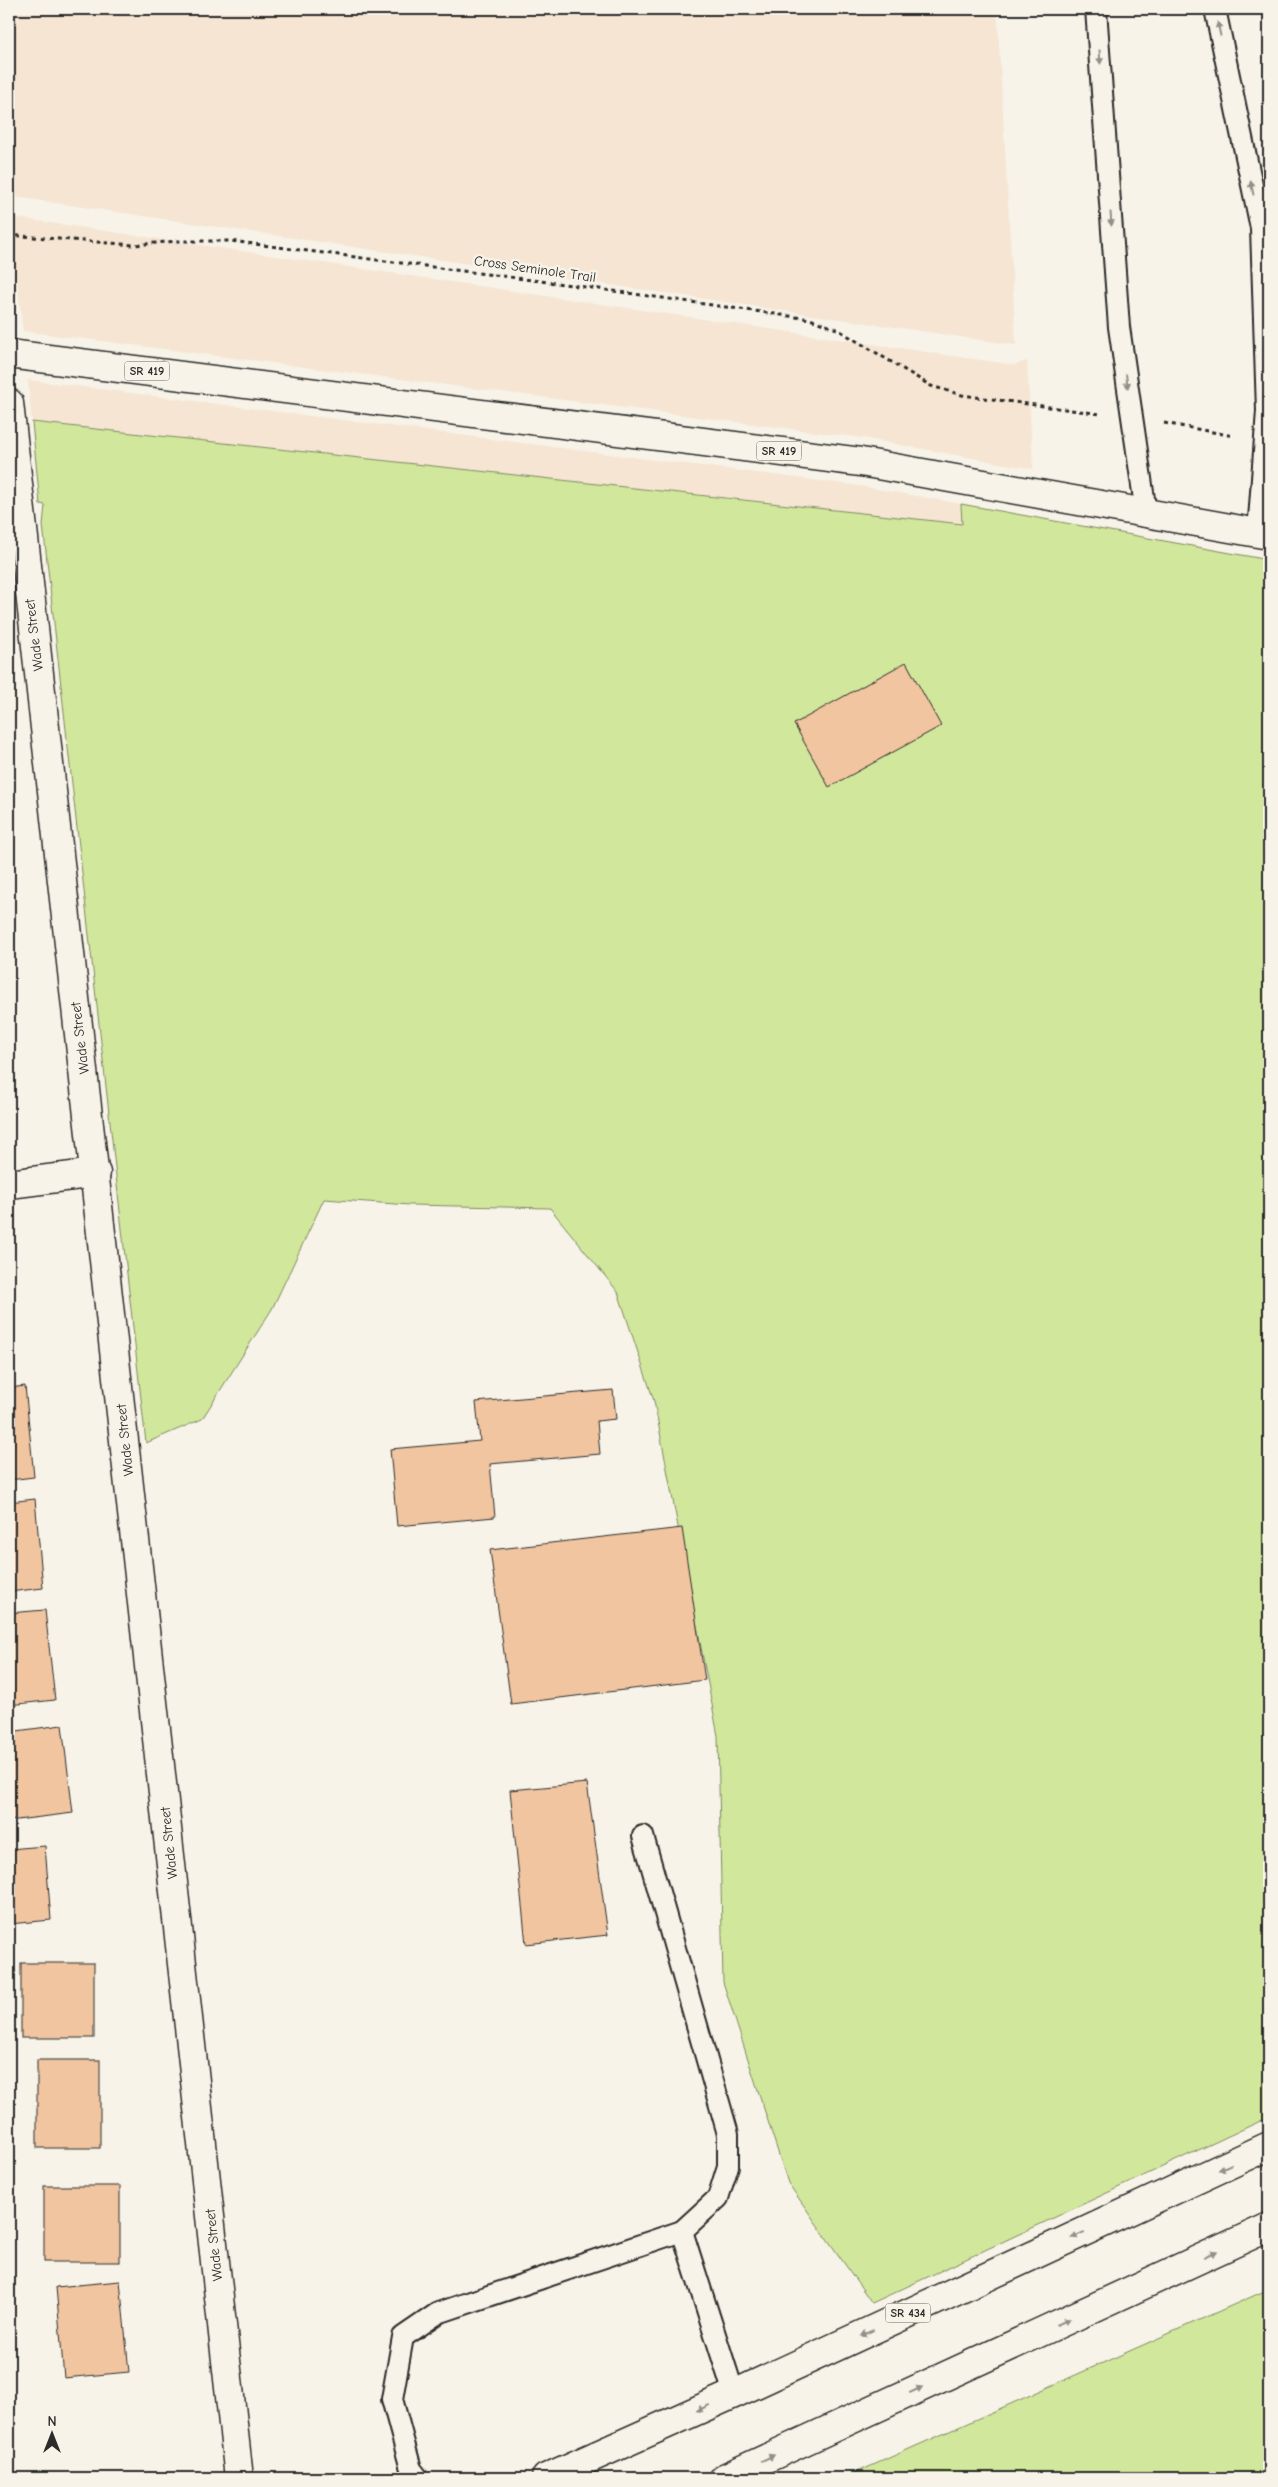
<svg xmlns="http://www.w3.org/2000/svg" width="1278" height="2487" font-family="'Comic Neue',sans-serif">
	<rect width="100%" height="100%" fill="#f7f3e8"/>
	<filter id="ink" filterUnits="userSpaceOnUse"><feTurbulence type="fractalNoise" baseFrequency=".02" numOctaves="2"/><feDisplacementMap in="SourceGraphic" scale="10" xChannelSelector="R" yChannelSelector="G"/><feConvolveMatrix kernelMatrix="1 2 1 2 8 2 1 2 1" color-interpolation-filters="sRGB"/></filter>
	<g filter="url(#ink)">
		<g fill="#f5e5d2">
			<path d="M9,9H997L1016,345L9,196Z"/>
			<path d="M10,217L1014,365L1027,361L1033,469L863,438L23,331Z"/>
			<path d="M28,380L859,486L961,504L963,524L32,422Z"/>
		</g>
		<g fill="#d1e79b" stroke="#7e8963">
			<path d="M32,422L962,524L961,504L1269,560V2117L872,2303L788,2183L723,1982L718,1736L654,1401L618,1292L550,1208L410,1205L324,1199L272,1309L202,1419L146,1443L43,525L45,505L40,504Z"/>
			<path d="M1269,2289V2478H844Z"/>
		</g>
		<g fill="#f1c5a0" stroke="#2b2b2b">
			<path d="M906,662L941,726L829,787L794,724Z"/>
			<path d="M25,1386L34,1477L9,1480V1388Z"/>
			<path d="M613,1390L616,1419L597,1421L600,1454L490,1464L495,1517L397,1526L390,1449L480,1441L476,1402Z"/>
			<path d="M35,1499L43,1588L9,1592V1502Z"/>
			<path d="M682,1528L705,1680L511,1704L490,1550Z"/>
			<path d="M45,1610L55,1700L9,1705V1613Z"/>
			<path d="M62,1725L73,1813L9,1821V1732Z"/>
			<path d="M587,1783L608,1935L526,1944L510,1790Z"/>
			<path d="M45,1846L51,1920L9,1924V1849Z"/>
			<rect x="21" y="1963" width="73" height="75"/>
			<rect x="37" y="2060" width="63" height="88"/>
			<rect x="44" y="2186" width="76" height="76"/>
			<path d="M120,2281L129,2372L64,2378L56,2287Z"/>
		</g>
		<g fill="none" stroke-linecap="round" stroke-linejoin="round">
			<defs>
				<g id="service">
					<path d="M1096,9L1119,327L1146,513"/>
					<path d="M1215,9L1261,228L1267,411L1258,533"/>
					<path d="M643,1836L728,2134V2166L718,2198L682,2231L734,2394"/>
					<path d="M418,2478L411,2469L392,2399L403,2337L438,2313L682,2231"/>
				</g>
				<g id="minor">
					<path d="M9,403L239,2478"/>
					<path d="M9,1184L96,1173"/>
				</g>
				<g id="primary">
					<path d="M9,354L861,462L1269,535"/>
					<path d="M546,2478L734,2394L1269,2146"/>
					<path d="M724,2478L1269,2227"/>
				</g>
			</defs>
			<use href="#service" stroke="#2b2b2b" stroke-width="24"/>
			<use href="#minor" stroke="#2b2b2b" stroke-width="31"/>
			<use href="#primary" stroke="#2b2b2b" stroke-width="31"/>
			<g stroke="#2b2b2b" stroke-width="3" stroke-dasharray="4 4" stroke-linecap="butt">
				<path d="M1267,9L1269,29"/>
				<path d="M9,235L134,245L178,241H231L571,285L810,319L837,329L931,386L962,395L1101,414"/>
				<path d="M1164,423L1234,436"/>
			</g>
			<use href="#service" stroke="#f7f3e8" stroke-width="20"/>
			<use href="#minor" stroke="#f7f3e8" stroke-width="28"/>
			<use href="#primary" stroke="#f7f3e8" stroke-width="28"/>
		</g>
		<defs><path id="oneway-solid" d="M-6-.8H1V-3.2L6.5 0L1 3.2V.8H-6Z" transform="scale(1.25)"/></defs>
		<g fill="#918f8a">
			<use href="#oneway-solid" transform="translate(1219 29) rotate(-102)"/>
			<use href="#oneway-solid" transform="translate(1100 57) rotate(86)"/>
			<use href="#oneway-solid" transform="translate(1252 188) rotate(-102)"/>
			<use href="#oneway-solid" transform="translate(1111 219) rotate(86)"/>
			<use href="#oneway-solid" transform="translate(1127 381) rotate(82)"/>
			<use href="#oneway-solid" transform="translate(1225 2167) rotate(155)"/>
			<use href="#oneway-solid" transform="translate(1078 2235) rotate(155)"/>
			<use href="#oneway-solid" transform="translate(1211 2254) rotate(-25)"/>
			<use href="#oneway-solid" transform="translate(1063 2322) rotate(-25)"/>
			<use href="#oneway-solid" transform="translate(867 2333) rotate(155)"/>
			<use href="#oneway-solid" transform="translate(916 2390) rotate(-25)"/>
			<use href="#oneway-solid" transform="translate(703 2408) rotate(156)"/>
			<use href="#oneway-solid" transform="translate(768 2458) rotate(-25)"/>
		</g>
	</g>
	<g text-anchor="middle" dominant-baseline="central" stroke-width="5" stroke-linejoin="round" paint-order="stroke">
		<g fill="#f7f3e8" stroke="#686764" stroke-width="1">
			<rect x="124.5" y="361.5" width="45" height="19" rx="4"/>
			<rect x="756.5" y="441.5" width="45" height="19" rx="4"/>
			<rect x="885.5" y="2303.5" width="45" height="19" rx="4"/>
		</g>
		<g font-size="12" font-weight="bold" fill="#2b2b2b">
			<text x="147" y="371">SR 419</text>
			<text x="779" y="451">SR 419</text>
			<text x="908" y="2313">SR 434</text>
		</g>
		<g font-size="14" fill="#2b2b2b" stroke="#f7f3e8">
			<text transform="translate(535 269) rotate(8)">Cross Seminole Trail</text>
			<text transform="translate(34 635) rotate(-97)">Wade Street</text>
			<text transform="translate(80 1038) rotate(-97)">Wade Street</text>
			<text transform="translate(125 1440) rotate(-96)">Wade Street</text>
			<text transform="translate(169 1843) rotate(-96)">Wade Street</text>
			<text transform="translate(214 2245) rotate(-96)">Wade Street</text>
		</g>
	</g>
	<rect width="1278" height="2487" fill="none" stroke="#f7f3e8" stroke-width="30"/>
	<rect x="15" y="15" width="1248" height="2457" fill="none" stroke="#2b2b2b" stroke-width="2" filter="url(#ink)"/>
	<g transform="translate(52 2434)" stroke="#f7f3e8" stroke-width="4" paint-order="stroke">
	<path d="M0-4L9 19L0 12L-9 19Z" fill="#2b2b2b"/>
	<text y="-8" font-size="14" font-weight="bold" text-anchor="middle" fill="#2b2b2b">N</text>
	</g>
</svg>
